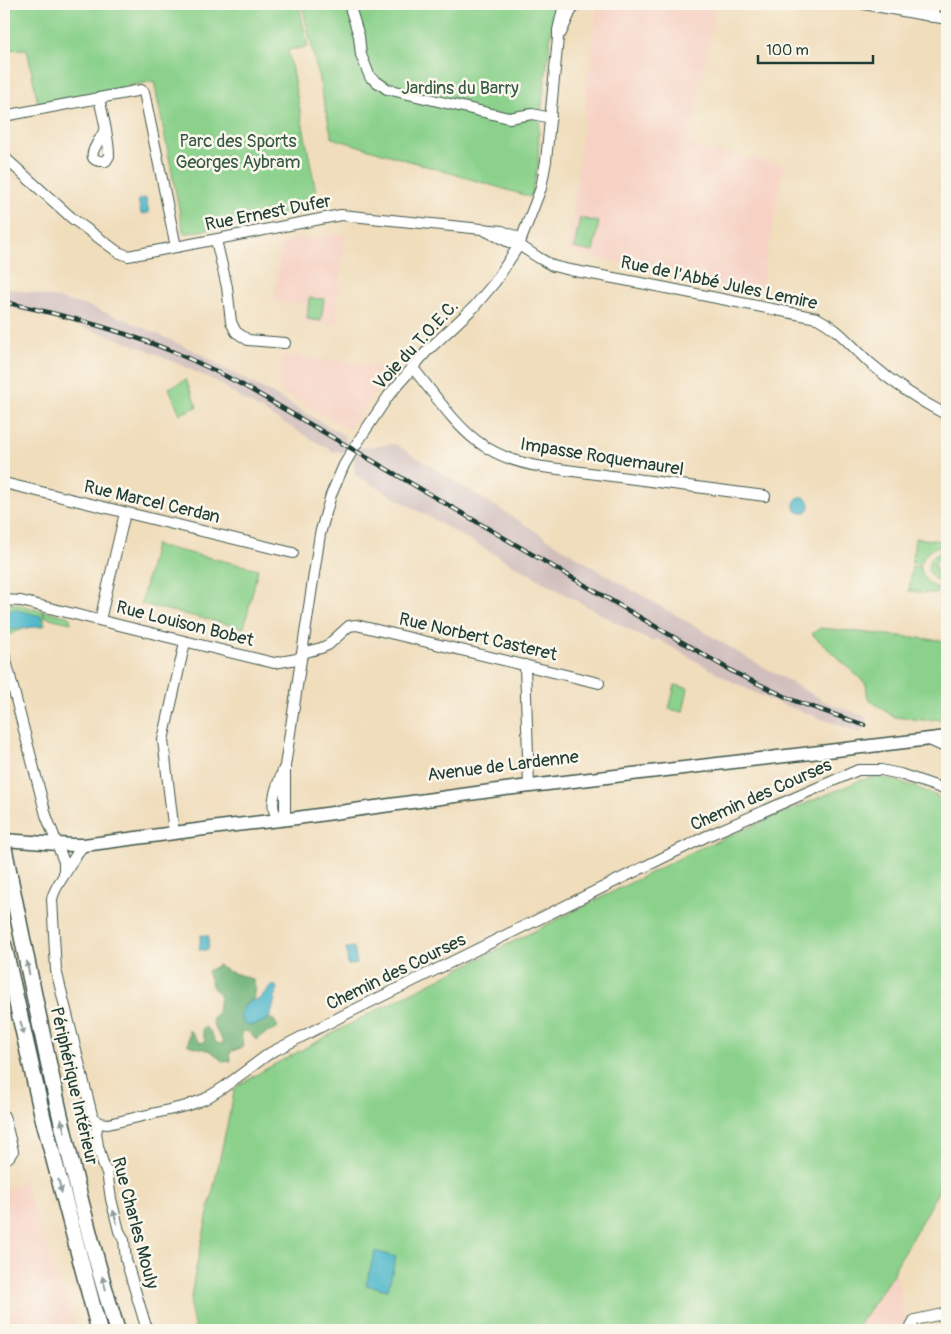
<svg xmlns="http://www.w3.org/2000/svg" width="951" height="1334" font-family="Pangolin,sans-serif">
	<rect width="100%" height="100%" fill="#fbf7ec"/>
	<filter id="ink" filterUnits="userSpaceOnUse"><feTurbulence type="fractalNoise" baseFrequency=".02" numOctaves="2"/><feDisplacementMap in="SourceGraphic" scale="10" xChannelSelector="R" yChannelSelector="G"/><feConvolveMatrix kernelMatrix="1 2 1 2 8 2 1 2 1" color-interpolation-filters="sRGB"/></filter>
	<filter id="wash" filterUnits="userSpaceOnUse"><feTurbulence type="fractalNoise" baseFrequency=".0096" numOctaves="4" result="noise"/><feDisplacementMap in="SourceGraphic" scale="20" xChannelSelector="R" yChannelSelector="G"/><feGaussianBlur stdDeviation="1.12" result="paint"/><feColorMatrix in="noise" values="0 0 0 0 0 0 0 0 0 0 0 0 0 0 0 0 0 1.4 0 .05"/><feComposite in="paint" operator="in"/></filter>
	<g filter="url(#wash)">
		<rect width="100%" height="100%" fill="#f0ddbc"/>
		<g fill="#f6d2c4">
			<path d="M597,4H716L689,146L784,165L760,293L568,252Z"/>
			<path d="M335,233V235L346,233L337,303V325L303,322L305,305L274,301L280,254L278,244L291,242L296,236L303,239Z"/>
			<path d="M282,355L392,367L395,371L366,405L348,429L302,402L279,392Z"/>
			<path d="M23,1180L76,1330H4V1192Z"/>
			<path d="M896,1271L908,1330H855Z"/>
		</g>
		<path fill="#d1bfbe" d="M4,287L56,298L88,306L129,321L203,355L227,370L273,394L345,436V440L359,448L395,444L606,575L700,629L739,653L828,703L867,717L861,733L770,700L729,680L658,639L650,641L577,601L355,475L354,459L338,451L334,452L237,396L220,383L143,348L110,336L69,323L4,306Z"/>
		<g fill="#8bd18c" stroke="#558760">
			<path d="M4,4H299L308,47L288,50L319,207L184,234L154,81L38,104L27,49L4,50Z"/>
			<path d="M302,4H555L539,126L538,165L531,197L332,138Z"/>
			<path d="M580,218L599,222L593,252L574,248Z"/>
			<path d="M309,298L324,299L321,321L307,319Z"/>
			<path d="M186,380L197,407L180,414L169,388Z"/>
			<path d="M915,538L942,541V546C931,547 924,554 921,564L912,563Z"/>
			<path d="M155,545L258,569L244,628L141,604Z"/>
			<path d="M939,553L947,554V562L939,561L935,565C935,571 937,574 943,575L947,572V581L942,582L934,579L928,570L930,559Z"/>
			<path d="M912,566L921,567C922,578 927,584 938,588L937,594L909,591Z"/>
			<path d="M11,603L43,611L45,625L42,626L40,616L8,630L29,627L5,636L4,609Z"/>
			<path d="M44,611L70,617L71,623L45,617Z"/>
			<path d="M820,628L947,641V719L923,720L894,717L868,699L866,684L812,634Z"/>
			<path d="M675,685L688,688L683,712L669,709Z"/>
			<path d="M876,777C901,780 925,790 947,801V1176L896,1266L895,1271L855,1330H195L190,1305L194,1278L235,1088L264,1070L367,1015L696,850L861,780Z"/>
		</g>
		<path fill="#70b378" stroke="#487856" d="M219,965C225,973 243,974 253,980L255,987L253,1000L247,1002L242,1009L266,1020L269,1018L274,1020L278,1027C270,1034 264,1032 256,1040L249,1032L241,1031L243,1047L230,1052L231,1061L223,1062L211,1051L188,1045L189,1030C194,1034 195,1039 201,1043L205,1041L202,1029L205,1027L211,1032L216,1043L224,1044C220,1034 214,1031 212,1019L218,1012L220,994L213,988L207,971Z"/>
		<g fill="#4eb7cb" stroke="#367a80">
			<path d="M146,198L149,213L141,214L138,200Z"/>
			<circle cx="802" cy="505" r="8"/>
			<path d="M13,609L41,616L42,626L8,630C7,622 4,614 13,609Z"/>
			<path d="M201,935L209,936L208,950H199Z"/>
			<path d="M354,947L357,964L348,965L346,948Z"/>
			<path d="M271,986H276L277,990L271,1015C266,1023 255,1026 246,1025L242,1021L240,1015C243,1005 248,1000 258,1000Z"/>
			<path d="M375,1251L396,1257L388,1290L366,1285Z"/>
		</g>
	</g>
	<g filter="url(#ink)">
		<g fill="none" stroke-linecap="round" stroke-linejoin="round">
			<defs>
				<g id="minor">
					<path d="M349,4L359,36L361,55L370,77L387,89L509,118L532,114L551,118"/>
					<path d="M864,4L947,19"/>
					<path d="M932,17L935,4"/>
					<path d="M561,33L574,4"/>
					<path d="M99,98C103,117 109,137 109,156L106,161C78,163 102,139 105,129"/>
					<path d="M4,116L136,91L141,90L144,92L176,247L128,256L118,252L73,219L4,157"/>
					<path d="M486,231L511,243L519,245L539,258L553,266L570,270L646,284L817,318C839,329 852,347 870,363C894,384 920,401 947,415"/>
					<path d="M216,240L227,287L231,322L236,332L248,340L285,343"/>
					<path d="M176,247L341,215L502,231L515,236L519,245"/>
					<path d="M412,367C455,419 471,456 543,467L765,496"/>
					<path d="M4,483L293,553"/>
					<path d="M4,600L21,601L274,663L297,659L306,652L321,648L328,645L349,626L356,625L599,683"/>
					<path d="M100,620L125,513"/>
					<path d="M4,653L46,815L64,862V873"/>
					<path d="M525,665L529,786"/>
					<path d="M929,740L947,748"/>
					<path d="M285,766C280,777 269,802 275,813C276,816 279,817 280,819L285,812V766L320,534L331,495L344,465L357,443L389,395L427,351L474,307L495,282L519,245L541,188L546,161L558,38V30L564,4"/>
					<path d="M174,833L163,740L185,642"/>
					<path d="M84,845C76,853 75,857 69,867C63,878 55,886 52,899L56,970L92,1115L98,1123L108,1124L186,1106L205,1099L224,1087L270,1053L344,1015L707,836L858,770H881L900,774L947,790"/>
					<path d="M4,1116L13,1151L9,1157L4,1159"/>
					<path d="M98,1123L96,1133L98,1146L104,1167L107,1172L111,1199L119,1231L124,1240L126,1260L147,1330"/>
					<path d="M912,1330L911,1327L915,1320L947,1313"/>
				</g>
				<path id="major" d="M4,840L72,845H84L227,826L297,818L505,789L947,737"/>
				<g id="highway">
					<path d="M4,848C37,1010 68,1172 117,1330"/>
					<path d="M4,946L43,1118L99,1330"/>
				</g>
			</defs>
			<use href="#minor" stroke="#3e5548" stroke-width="12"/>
			<use href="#major" stroke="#3e5548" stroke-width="15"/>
			<use href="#highway" stroke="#3e5548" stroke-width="18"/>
			<use href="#minor" stroke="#fff" stroke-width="10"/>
			<use href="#major" stroke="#fff" stroke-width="12"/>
			<use href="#highway" stroke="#fff" stroke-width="15"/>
			<defs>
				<path id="rail" d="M4,302C68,316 134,333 194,361C221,373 247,387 272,402L735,673L795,701L864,725"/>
			</defs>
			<use href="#rail" stroke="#1f3d34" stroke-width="4.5"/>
			<use href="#rail" stroke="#fbf7ec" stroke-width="2.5" stroke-dasharray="8" stroke-linecap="butt"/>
		</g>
		<defs><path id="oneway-solid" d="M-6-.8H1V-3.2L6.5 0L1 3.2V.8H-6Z" transform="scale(1.25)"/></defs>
		<g fill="#8f9e9a">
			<use href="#oneway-solid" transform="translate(28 968) rotate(-101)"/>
			<use href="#oneway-solid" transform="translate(22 1028) rotate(77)"/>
			<use href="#oneway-solid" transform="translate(63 1126) rotate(-104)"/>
			<use href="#oneway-solid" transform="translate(60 1186) rotate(76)"/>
			<use href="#oneway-solid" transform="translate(115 1217) rotate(-105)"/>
			<use href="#oneway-solid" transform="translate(104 1283) rotate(-105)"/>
		</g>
	</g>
	<g text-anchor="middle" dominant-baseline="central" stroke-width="5" stroke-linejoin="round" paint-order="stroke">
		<g font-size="18" fill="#355b46" stroke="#fbf7ec">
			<text x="460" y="88">Jardins du Barry</text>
			<text x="238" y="141">Parc des Sports<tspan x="238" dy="21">Georges Aybram</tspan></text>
		</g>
		<g font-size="18" fill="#1f3d34" stroke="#fbf7ec">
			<text transform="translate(268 213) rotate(-11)">Rue Ernest Dufer</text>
			<text transform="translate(719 283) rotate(12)">Rue de l'Abbé Jules Lemire</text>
			<text transform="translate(416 345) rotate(-47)">Voie du T.O.E.C.</text>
			<text transform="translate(602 457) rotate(9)">Impasse Roquemaurel</text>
			<text transform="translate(152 502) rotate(13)">Rue Marcel Cerdan</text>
			<text transform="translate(185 624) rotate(14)">Rue Louison Bobet</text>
			<text transform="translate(478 637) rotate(13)">Rue Norbert Casteret</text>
			<text transform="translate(503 766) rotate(-7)">Avenue de Lardenne</text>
			<text transform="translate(761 795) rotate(-24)">Chemin des Courses</text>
			<text transform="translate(396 972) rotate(-26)">Chemin des Courses</text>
			<text transform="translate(74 1086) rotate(77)">Périphérique Intérieur</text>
			<text transform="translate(135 1223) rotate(75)">Rue Charles Mouly</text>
		</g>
	</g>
	<rect width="951" height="1334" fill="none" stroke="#fbf7ec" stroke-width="20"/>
	<path d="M758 55v8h115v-8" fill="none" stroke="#1f3d34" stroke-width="2.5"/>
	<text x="766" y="55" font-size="15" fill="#1f3d34" stroke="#fbf7ec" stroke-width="4" paint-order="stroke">100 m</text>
</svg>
